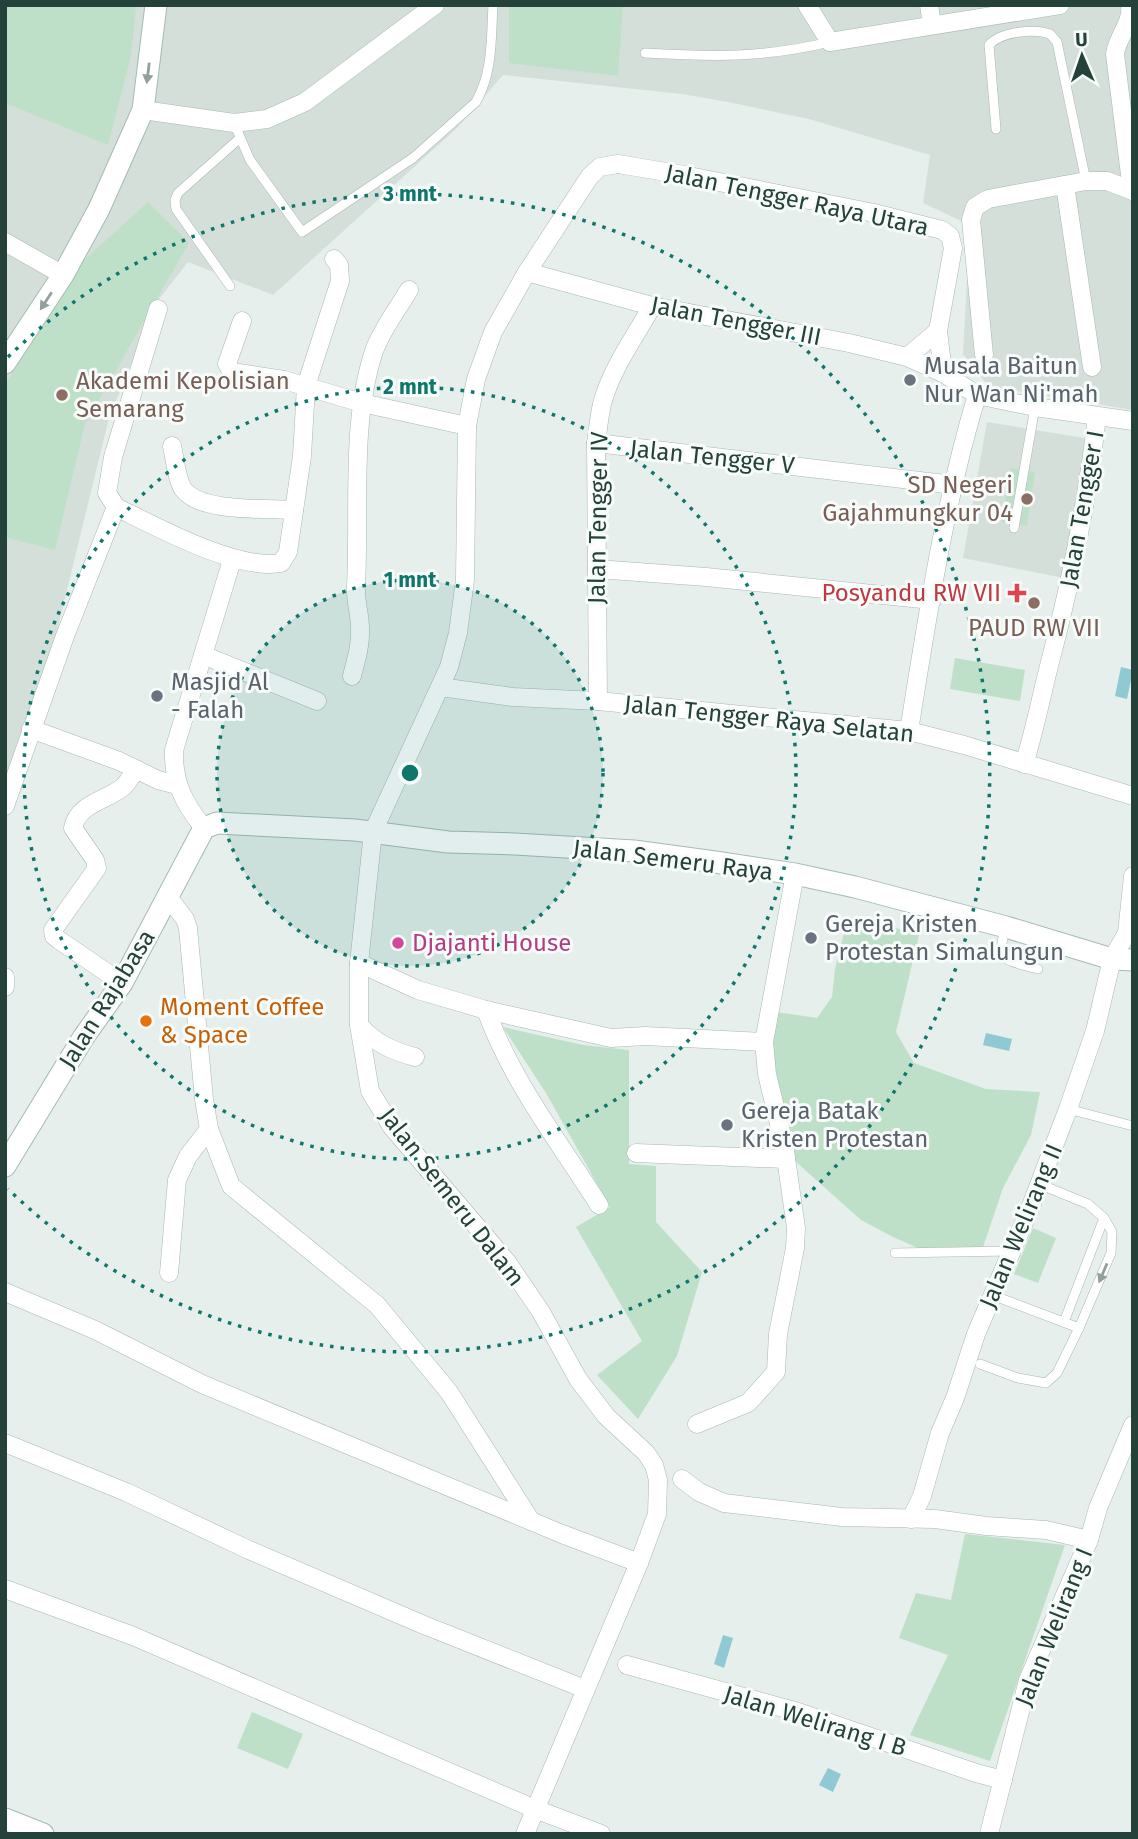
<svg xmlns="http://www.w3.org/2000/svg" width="1138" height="1839" font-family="'Fira Sans',sans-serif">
	<rect width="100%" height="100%" fill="#e6efeb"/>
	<g fill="#d4dfda">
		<path d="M5,5H1133V410L988,386L963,354L970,225L923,203L930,155L809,119L728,102L682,94L503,75L457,128L273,295L188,262L156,303L109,418L56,635L5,787Z"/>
		<path d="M987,422L1090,439L1069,579L963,558Z"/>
	</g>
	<g fill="#bfe0c8">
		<path d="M5,5H136L131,56L108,145L5,103Z"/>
		<path d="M509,5H623L618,76L509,63Z"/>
		<path d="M148,202L189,243L85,424L55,550L5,537V385L83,261Z"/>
		<path d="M1010,468L1035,472L1027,526L1002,522Z"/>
		<path d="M955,658L1025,670L1020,701L950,689Z"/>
		<path d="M848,917L866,919L919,935L896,1032L914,1063L986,1089L1040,1092L1031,1135L1003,1188L982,1250L918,1248L893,1237L861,1220L795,1161L776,1097L770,1011L817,1018L832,997L835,969Z"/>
		<path d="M503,1027L583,1045L629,1050V1164L656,1166V1222L702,1272L677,1356L638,1419L597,1375L642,1341L576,1227L610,1207L546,1093Z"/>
		<path d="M1033,1228L1056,1238L1038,1283L1014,1274Z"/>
		<path d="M965,1534L1065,1545L990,1761L910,1735L948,1655L899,1638L916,1593L951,1600Z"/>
		<path d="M252,1712L303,1734L288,1769L237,1748Z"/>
	</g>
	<g fill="#8ec9d4">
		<path d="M1121,667L1133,670L1127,699L1115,696Z"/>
		<path d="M986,1033L1012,1039L1009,1051L983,1045Z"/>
		<path d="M723,1635L733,1638L724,1668L714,1664Z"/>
		<path d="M828,1768L841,1774L833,1792L819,1785Z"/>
	</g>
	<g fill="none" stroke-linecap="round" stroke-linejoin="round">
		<defs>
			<g id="lane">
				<path d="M645,53C714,57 762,58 830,42"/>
				<path d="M234,123L250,160L302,232L413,158L476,102C493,72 491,39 493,5"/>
				<path d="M996,129L989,45C1000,32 1034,28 1050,34L1057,42L1086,181"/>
				<path d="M230,286L176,209L175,200L178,193L240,138"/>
				<path d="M1014,528L1035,407"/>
				<path d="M1006,927C994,963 1007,960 1038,969"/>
				<path d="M1068,1109L1133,1126"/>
				<path d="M1039,1184L1088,1204L1104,1218L1112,1232L1111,1253L1079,1328"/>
				<path d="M895,1253L1010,1251"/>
				<path d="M1064,1322L1104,1218"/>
				<path d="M980,1364L1018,1378L1046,1383L1057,1373L1079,1328L992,1295"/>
			</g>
			<g id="street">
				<path d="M807,5L830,42L1060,5"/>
				<path d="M929,5L932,25"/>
				<path d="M1130,5C1133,22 1117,37 1115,54L1132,191"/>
				<path d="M143,110L234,123L267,119L305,102L435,5"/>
				<path d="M1065,185L1092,367"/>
				<path d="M5,242L63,275"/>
				<path d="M527,272L652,306L849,343L907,357L943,373"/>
				<path d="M158,309L113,457L107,493L116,507C157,527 237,571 281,563L288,552L302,456L306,386L340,281L339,265L334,259"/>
				<path d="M242,321L227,364L232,372L284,380L362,403L467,426"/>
				<path d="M984,355L971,220L975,207L988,199L1086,181H1107L1133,191"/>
				<path d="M907,357L938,331"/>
				<path d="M596,443L954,485"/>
				<path d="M172,446C175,458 176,478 183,489C200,513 267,508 294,510"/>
				<path d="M597,569L706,577L932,600"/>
				<path d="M203,655L317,701"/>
				<path d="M352,676C356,660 361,645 360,628C360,614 355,600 356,586C360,510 350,424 374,351C382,329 397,310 409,290"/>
				<path d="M440,687L513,697L598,701L909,731L964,745L1133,796"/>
				<path d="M598,701L596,443C598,430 599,417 602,404C611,369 635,337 652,306"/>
				<path d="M31,729L119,761L158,780L177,785"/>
				<path d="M909,731C927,619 944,504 977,395"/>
				<path d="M1024,764C1034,733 1040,702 1048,670C1070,587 1087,503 1097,417"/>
				<path d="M5,806L65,636L116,507"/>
				<path d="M204,828C184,804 173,782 174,750L232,560"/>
				<path d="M168,897L185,919L188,928L204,1099L209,1129L231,1186L377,1305L449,1392L531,1521"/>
				<path d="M359,963L418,990L486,1010L611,1038L645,1036L764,1042"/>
				<path d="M5,977V987"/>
				<path d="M122,983L59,940L54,936L53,930L97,868L95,860L73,828C78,803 106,801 123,787C128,783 132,775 136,769"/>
				<path d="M486,1010C511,1080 559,1142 599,1205"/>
				<path d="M359,1025C375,1043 392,1051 415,1057"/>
				<path d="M636,1153L786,1159"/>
				<path d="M169,1273L177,1180L188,1156L209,1129"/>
				<path d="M5,1292L95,1330L202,1384L562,1534L639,1563"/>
				<path d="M697,1424L748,1403L776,1372L778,1334L795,1248L796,1228L784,1144L767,1074L764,1042L795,874"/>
				<path d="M5,1443L126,1492L249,1550L424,1625L585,1689"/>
				<path d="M682,1479L699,1492L724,1503L842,1517L935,1519L986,1526L1046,1530L1089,1540"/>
				<path d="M911,1519L922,1496L940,1433L955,1398L976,1334L1031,1206L1068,1109L1095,1031L1112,959L1127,933L1133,876"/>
				<path d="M5,1589L133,1636L535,1809L601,1834"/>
				<path d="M627,1665L798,1712L976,1773L1003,1780"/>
				<path d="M525,1834L639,1563L657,1514L658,1480L654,1465L646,1453L606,1416L578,1379L541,1312L507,1262L392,1127L370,1091L359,1025V963L373,832L449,667L458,633L465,580L467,426L476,379L493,332L527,272L590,176L600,167L618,164L684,175L874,213L942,230L950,236L953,248L938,331L943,373L977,395L1035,407L1133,421"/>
				<path d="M989,1834L1028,1680L1089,1540L1098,1508L1133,1425"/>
			</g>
			<g id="secondary">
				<path d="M5,363L63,275L99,209L143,110L156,5"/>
				<path d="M5,1166L83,1038L122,983L204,828L217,823L355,830L448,842L515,844L634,851L715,862L795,874L855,887L1006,927L1112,959L1133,960"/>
				<path d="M5,1819L43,1834"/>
			</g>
		</defs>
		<use href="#lane" stroke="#a8b8b2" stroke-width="10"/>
		<use href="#street" stroke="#a8b8b2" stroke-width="19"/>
		<use href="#secondary" stroke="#a4bbb3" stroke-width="23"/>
		<use href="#lane" stroke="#fff" stroke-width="9"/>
		<use href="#street" stroke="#fff" stroke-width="18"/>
		<use href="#secondary" stroke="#fff" stroke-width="21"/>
	</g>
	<defs><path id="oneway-solid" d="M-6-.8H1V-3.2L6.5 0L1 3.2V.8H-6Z" transform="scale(1.75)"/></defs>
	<g fill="#92a09c">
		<use href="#oneway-solid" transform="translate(148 73) rotate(97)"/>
		<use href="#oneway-solid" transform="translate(46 301) rotate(123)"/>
		<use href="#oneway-solid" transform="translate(1103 1273) rotate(113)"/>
	</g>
	<circle cx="410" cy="773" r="193" fill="#0f766e" fill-opacity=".12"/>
	<g fill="none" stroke="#0f766e" stroke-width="3.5" stroke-dasharray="3.5 7">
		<circle cx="410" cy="773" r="193"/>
		<circle cx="410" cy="773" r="386"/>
		<path d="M8 357A579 579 0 1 1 8 1189"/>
	</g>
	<g fill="#6b7280" stroke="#f7fbf9" stroke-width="2.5">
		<circle cx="910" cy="380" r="7"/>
		<circle cx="157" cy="696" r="7"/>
		<circle cx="811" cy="938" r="7"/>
		<circle cx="727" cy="1125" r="7"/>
	</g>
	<g fill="#8d6e63" stroke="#f7fbf9" stroke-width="2.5">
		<circle cx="62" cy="395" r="7"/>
		<circle cx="1027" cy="499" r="7"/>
		<circle cx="1034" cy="603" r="7"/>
	</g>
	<path fill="#e0444e" stroke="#f7fbf9" stroke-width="2.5" d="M1013.5 582.5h7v7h7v7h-7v7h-7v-7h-7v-7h7z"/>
	<circle fill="#d1479c" stroke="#f7fbf9" stroke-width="2.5" cx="398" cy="943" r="7"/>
	<circle fill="#e8710a" stroke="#f7fbf9" stroke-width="2.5" cx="146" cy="1021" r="7"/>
	<g text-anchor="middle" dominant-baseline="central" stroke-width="6" stroke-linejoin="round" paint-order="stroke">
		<g font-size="24" fill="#24423a" stroke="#f7fbf9">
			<text transform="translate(797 200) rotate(12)">Jalan Tengger Raya Utara</text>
			<text transform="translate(736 321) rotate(11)">Jalan Tengger III</text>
			<text transform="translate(712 457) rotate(6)">Jalan Tengger V</text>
			<text transform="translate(1082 509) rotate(-80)">Jalan Tengger I</text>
			<text transform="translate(598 518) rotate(-89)">Jalan Tengger IV</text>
			<text transform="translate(769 719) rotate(6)">Jalan Tengger Raya Selatan</text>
			<text transform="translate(673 860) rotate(7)">Jalan Semeru Raya</text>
			<text transform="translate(107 999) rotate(-58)">Jalan Rajabasa</text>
			<text transform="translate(452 1197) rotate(52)">Jalan Semeru Dalam</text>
			<text transform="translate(1021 1226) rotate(-67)">Jalan Welirang II</text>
			<text transform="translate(1054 1627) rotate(-68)">Jalan Welirang I</text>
			<text transform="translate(815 1721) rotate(17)">Jalan Welirang I B</text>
		</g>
		<g font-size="24" fill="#5b616d" stroke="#f7fbf9" text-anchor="start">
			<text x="924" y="366">Musala Baitun<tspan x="924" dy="28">Nur Wan Ni'mah</tspan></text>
			<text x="171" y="682">Masjid Al<tspan x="171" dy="28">- Falah</tspan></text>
			<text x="825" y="924">Gereja Kristen<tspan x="825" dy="28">Protestan Simalungun</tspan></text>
			<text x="741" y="1111">Gereja Batak<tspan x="741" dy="28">Kristen Protestan</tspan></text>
		</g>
		<g font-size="24" fill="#785e54" stroke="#f7fbf9" text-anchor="start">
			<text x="76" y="381">Akademi Kepolisian<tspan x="76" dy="28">Semarang</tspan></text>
			<text x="1013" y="485" text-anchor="end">SD Negeri<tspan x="1013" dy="28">Gajahmungkur 04</tspan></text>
			<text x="1034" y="628" text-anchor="middle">PAUD RW VII</text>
		</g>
		<g font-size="24" fill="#be3a42" stroke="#f7fbf9" text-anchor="end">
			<text x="1001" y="593">Posyandu RW VII</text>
		</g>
		<g font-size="24" fill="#b23c85" stroke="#f7fbf9" text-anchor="start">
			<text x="412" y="943">Djajanti House</text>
		</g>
		<g font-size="24" fill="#c56008" stroke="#f7fbf9" text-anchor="start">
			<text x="160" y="1007">Moment Coffee<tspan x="160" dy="28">&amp; Space</tspan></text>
		</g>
	</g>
	<circle cx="410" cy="773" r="10" fill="#0f766e" stroke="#f7fbf9" stroke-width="3.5"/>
	<g font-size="21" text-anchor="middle" font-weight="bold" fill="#0f766e" stroke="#f7fbf9" stroke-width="6" stroke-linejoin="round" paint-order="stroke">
		<text x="410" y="201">3 mnt</text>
		<text x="410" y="394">2 mnt</text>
		<text x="410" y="587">1 mnt</text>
	</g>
	<rect width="1138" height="1839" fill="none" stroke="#24423a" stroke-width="14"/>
	<g transform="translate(1082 56) rotate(358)" stroke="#f7fbf9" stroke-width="5" paint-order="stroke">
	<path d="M0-5L12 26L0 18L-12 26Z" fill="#24423a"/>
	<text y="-10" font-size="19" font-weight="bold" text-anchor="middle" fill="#24423a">U</text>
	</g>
</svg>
